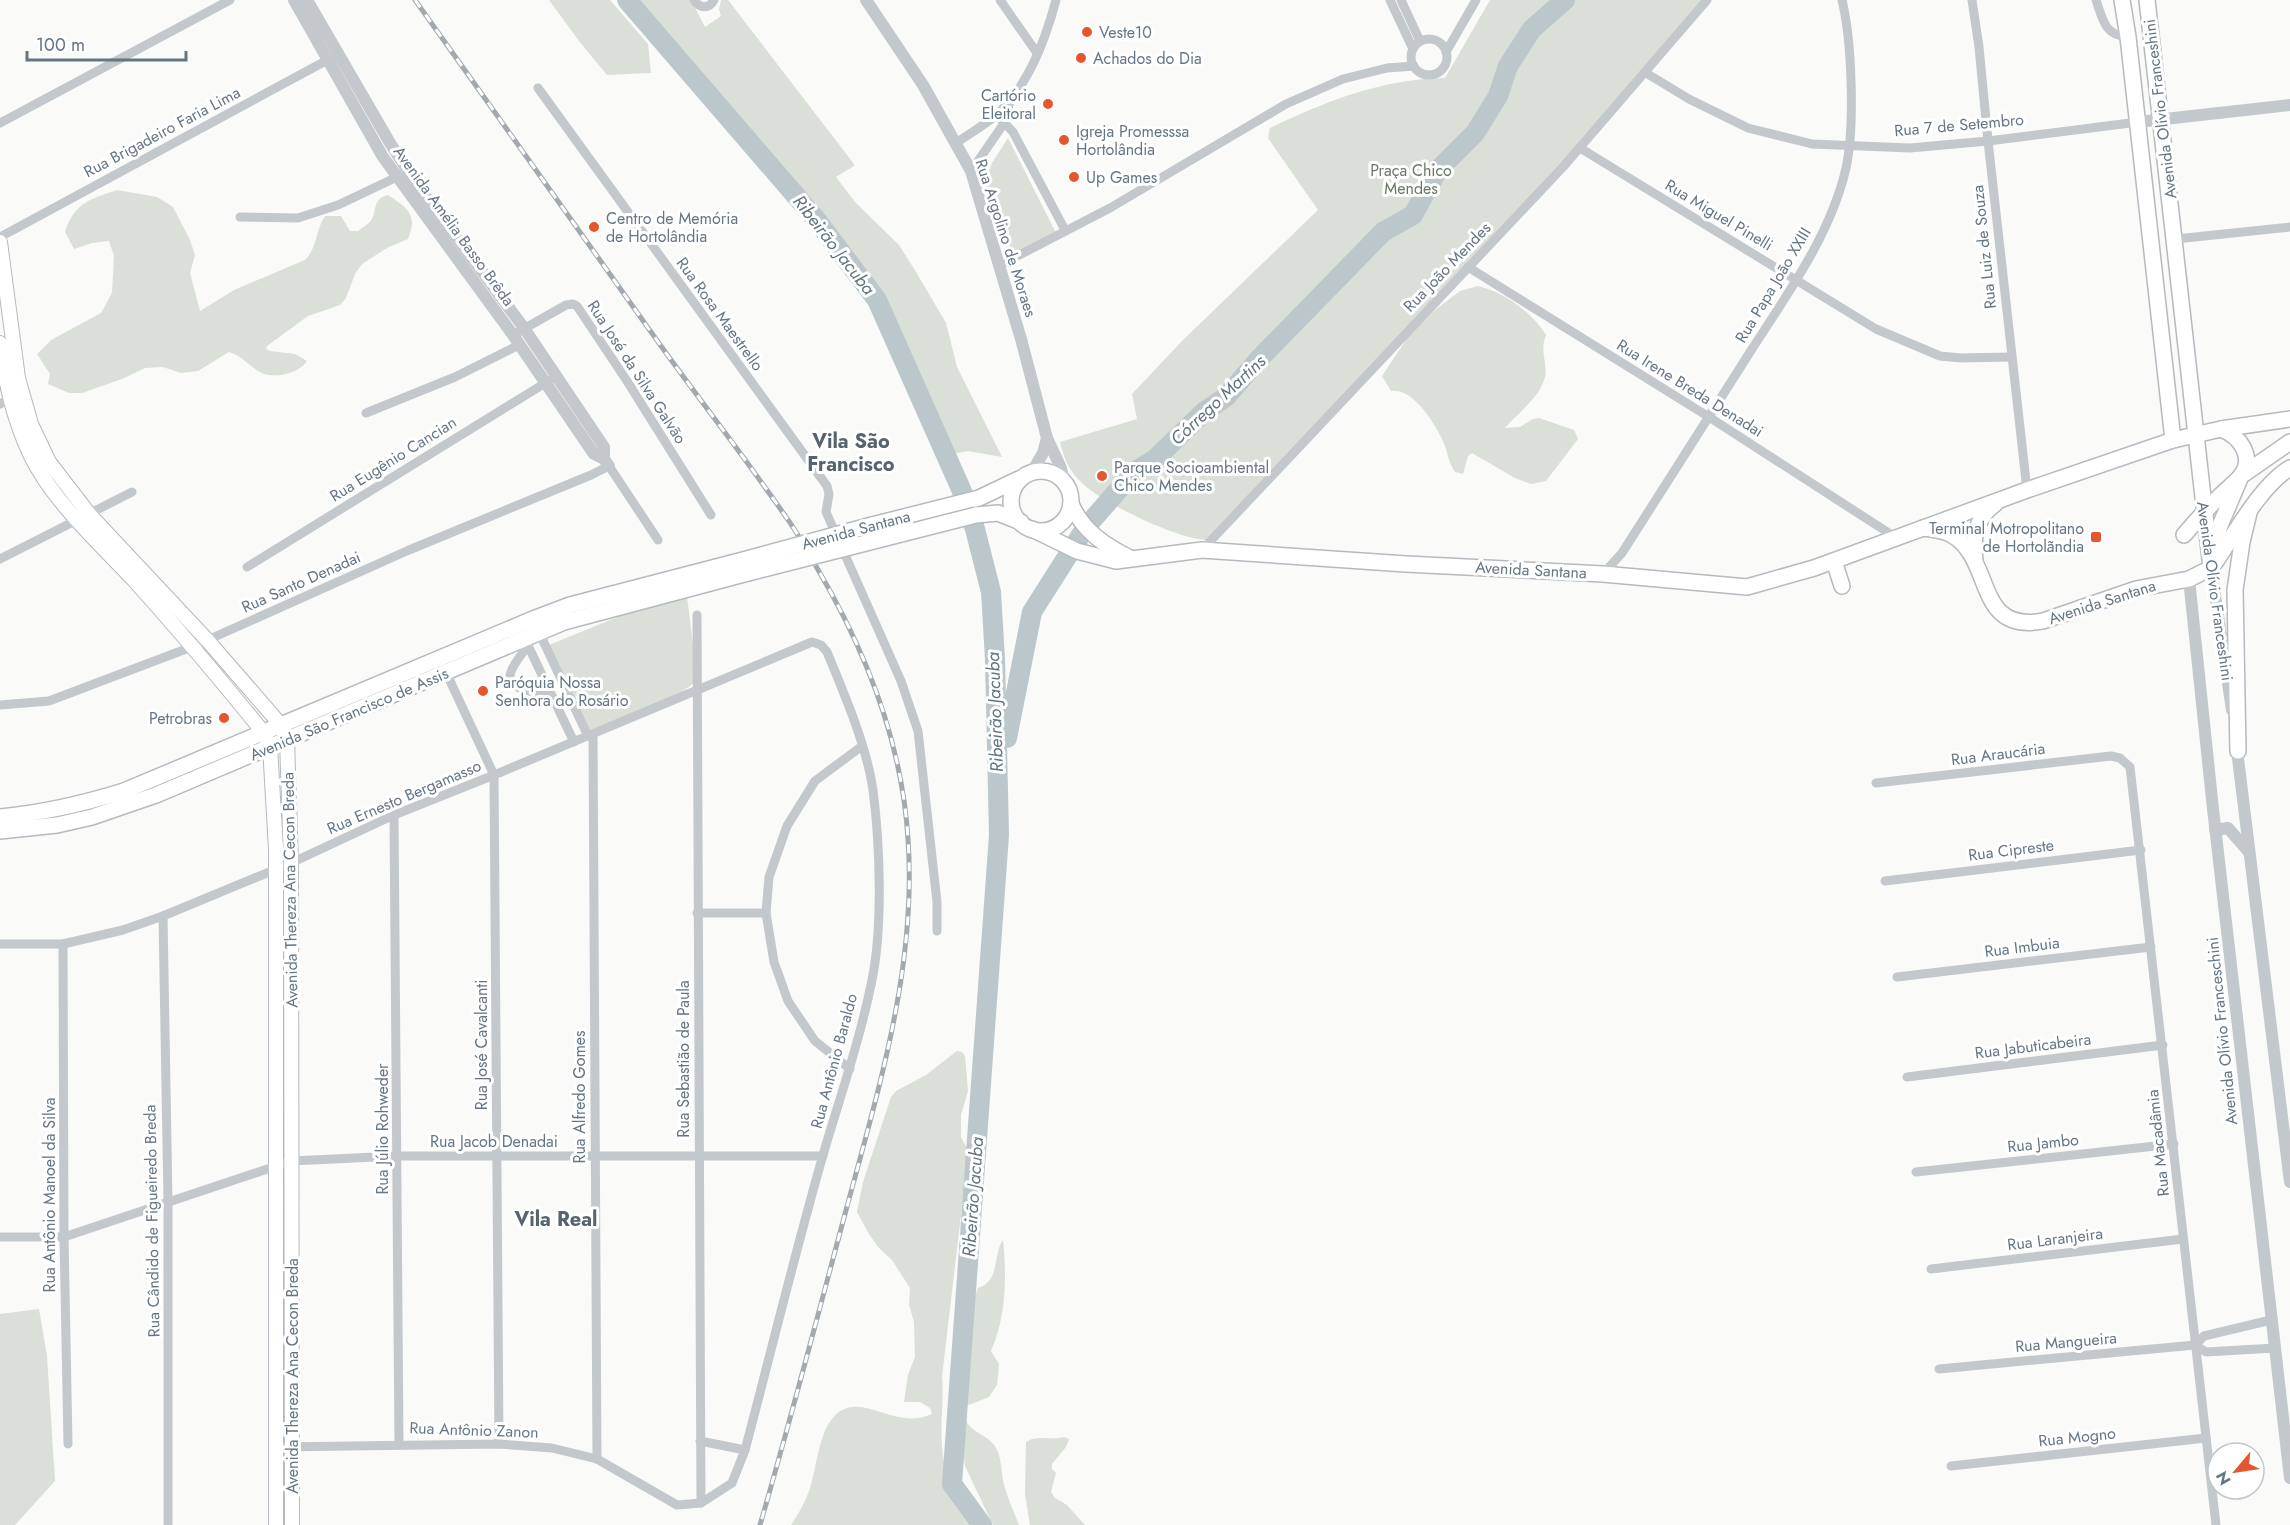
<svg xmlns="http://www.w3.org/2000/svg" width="2290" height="1525" font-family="Jost,sans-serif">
	<rect width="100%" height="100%" fill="#fafaf8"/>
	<g fill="#dadfd7">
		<path d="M549,0H610L648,44L651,73L607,75L579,41Z"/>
		<path d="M632,0H691L705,27L721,16L719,9L721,0H728L854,164V166L836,177L855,202L899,245L916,272L946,323L957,367L1002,457L968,451L952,454L879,294L862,267L836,234L691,64Z"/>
		<path d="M1490,0H1703L1574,151L1209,540C1181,541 1102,503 1082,483C1069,471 1064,459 1060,442L1137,419L1132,394L1183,340L1318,210L1268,138L1270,128C1326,101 1382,79 1445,78Z"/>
		<path d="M1008,138L1056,233L1010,259L985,182L992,163Z"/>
		<path d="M117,190L157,197L173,207L190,240L195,255L190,273L200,311L234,290L305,260C318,247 315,231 325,216H341L350,231H358C361,228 367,225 370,222C378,212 371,199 388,195C408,208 418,215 408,239L387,248L362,264L355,274L346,298L340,305L308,316L267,346L266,349L270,351L295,354L307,361C300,373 273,380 260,372C249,366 242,356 229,352L198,371L181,373L163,367L145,368L122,379L82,393H69L48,384L50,374L37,354L51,340L101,313L112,293L114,256L109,241L92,243L74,249L65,232C74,203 90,199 117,190Z"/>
		<path d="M1478,286C1504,292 1532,312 1546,335C1539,352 1548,362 1545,377C1540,397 1519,412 1505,428L1520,427L1533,419L1539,418L1574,430L1578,439L1546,481L1531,484L1515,478L1472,453L1468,456L1463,474L1455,472C1448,462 1448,452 1443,441C1435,424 1413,387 1391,391L1382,376L1408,337L1435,310L1460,291Z"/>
		<path d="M686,589L695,660L694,683L679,694L590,730L549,645Z"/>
		<path d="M957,1051L962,1052L965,1056L968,1091L961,1115V1137L973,1160L968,1163L966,1172L942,1377C944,1400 940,1423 942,1447C944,1476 956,1500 970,1525H791C799,1513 806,1501 810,1488C818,1465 819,1416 847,1408C872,1401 899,1429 932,1414L930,1408L920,1402H904L908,1375L915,1357L914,1322L909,1305L910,1288L892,1260L879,1248L869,1234L857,1212L863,1182L891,1097L896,1091L926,1075Z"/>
		<path d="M1003,1240C1007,1276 1006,1318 991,1351L999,1364L997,1385L989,1397L966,1406C960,1434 986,1430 996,1448C1002,1458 1001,1474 1004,1485C1008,1499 1014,1512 1019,1525H993L965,1466L960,1432L961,1397L970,1330L969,1313L978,1288C1001,1281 992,1255 1003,1240Z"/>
		<path d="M39,1309L47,1356L55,1481L15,1525H0V1314Z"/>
		<path d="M1064,1437L1069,1439L1066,1447L1052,1464V1469L1056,1473L1051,1492L1055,1498L1067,1505L1085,1525H1030L1025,1494L1026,1442C1037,1434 1052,1441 1064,1437Z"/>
	</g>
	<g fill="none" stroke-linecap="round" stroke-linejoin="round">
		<g stroke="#bbc7cb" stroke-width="20">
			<path d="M627,0L815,218L877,300L961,489L975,529L991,592L995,659L999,835L952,1484L982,1525"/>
			<path d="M1007,738L1032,612L1086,527L1134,472L1155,459L1205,411L1226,397L1259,359L1383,232L1413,215L1438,170L1475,133L1498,96L1508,66L1532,29L1565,0"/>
		</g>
		<defs>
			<g id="secondary">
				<path d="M0,242L18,378L31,424L49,462L89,514L208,641L280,724L287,739L291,863L292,1525"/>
				<path d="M0,343C6,384 13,418 31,456C53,501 99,543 133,579C178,629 221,680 263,732L270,746L276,849V1525"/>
			</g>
			<g id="primary">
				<path d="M2122,0L2128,37L2173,440"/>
				<path d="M2147,0C2170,189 2188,379 2211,568"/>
				<circle cx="1041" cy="501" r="30"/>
				<path d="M1071,504C1083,531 1104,545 1130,558"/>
				<path d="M976,515L998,513L1021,522"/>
				<path d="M872,525L979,498L1019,479"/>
				<path d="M1923,528C1933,529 1942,530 1950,534C1995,557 1973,634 2043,621L2136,589L2189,579L2211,568L2219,528L2241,476L2290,442"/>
				<path d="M1032,529L1077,551L1116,561L1202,550L1406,564L1603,574L1747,587L1814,568L2027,490L2173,440L2221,429L2290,419"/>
				<path d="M2184,535C2194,523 2205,511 2216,500C2223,492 2233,485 2240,477C2256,458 2240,436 2221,429"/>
				<path d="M1975,560C1972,537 1976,518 1995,504"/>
				<path d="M1834,561L1842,586"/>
				<path d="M2214,564C2234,535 2261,485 2290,468"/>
				<path d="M2238,751L2235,590L2242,542L2249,513"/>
				<path d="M0,817C43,813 82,804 124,791L533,619L570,605L743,560"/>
				<path d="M0,831L57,825L92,817L156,795L564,622L748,573"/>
			</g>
		</defs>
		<use href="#secondary" stroke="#b3babf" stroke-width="16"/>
		<use href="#primary" stroke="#b5babe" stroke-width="18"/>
		<g stroke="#c3c8cc" stroke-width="9">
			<path d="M694,0C700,9 709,9 714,0"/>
			<path d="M1000,0L1037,53"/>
			<path d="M1390,0L1413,49"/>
			<path d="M1401,0L1420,41"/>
			<path d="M1972,0L1979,47L1988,141L2027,490"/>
			<path d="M2096,0C2103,20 2105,36 2128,37"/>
			<circle cx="1429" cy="57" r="18"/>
			<path d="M1446,52L1476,0"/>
			<path d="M1646,73L1689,99L1748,128L1812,144L1910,148L1988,141L2138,122"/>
			<path d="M538,88L827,486L829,494L826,512L901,681L918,731L937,902V931"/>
			<path d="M996,114L1013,132L1065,230"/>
			<path d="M0,123L230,0"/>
			<path d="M956,143C969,134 983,126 995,116C1028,87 1045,41 1056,0"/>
			<path d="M1580,148L1876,329L1940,356L1961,358L2011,357"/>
			<path d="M971,171L1005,122L1010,101"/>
			<path d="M240,217L298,218L338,205L397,177"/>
			<path d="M0,237L333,57"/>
			<path d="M2176,239L2290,227"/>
			<path d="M1000,265L1110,208L1286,104L1343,79L1387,68L1414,66"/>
			<path d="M1468,267L1709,417L1895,537"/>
			<path d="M513,335L566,305L573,304L577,306L627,381L711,515"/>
			<path d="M0,404L9,399"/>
			<path d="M366,413L455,377L519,345"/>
			<path d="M1202,550L1563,167L1707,0"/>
			<path d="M0,559L132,492"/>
			<path d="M247,567L555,377"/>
			<path d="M1603,574L1622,553C1665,485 1709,417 1752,349C1788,293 1831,234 1846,168C1855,126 1852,42 1842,0"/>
			<path d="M697,615L701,1503"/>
			<path d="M538,630L588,736"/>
			<path d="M523,635L574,742"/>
			<path d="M528,646C493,689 513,686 552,697"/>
			<path d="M444,668L494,775L499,1444"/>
			<path d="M0,705L49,701L194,646L409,550L591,475L609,466L658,540"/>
			<path d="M593,734L597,1459"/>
			<path d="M1876,783L2111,756L2120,758L2130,767L2216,1525"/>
			<path d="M394,815L399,1444"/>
			<path d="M1885,881L2141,850"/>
			<path d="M697,913H766"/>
			<path d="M163,916L168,1201V1525"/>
			<path d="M0,944H63L123,930L163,916L291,863L394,815L494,775L812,642L821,645L827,652C844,693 867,747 873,790C880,845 883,926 872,980C860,1040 840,1097 823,1155C795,1253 771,1352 745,1450L732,1483L701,1503L677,1505L597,1459L552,1448L499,1444L277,1447"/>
			<path d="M63,944L64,1237L68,1444"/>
			<path d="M1897,977L2151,947"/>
			<path d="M850,1069L815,1041L788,1001L774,962L766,913L769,877L787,826L815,781L862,746"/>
			<path d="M1907,1077L2163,1045"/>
			<path d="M1916,1172L2174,1144"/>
			<path d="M0,1237H64L291,1161L397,1156H823"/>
			<path d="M1931,1269L2183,1239"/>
			<path d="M2195,1345L2204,1336L2271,1320"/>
			<path d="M1939,1369L2195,1345L2206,1352L2275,1348"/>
			<path d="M700,1441L745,1450"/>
			<path d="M1951,1466L2206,1438"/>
		</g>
		<g stroke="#c3c8cc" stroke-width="12">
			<path d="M294,0L383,157L513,335L594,454L604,459"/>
			<path d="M307,0L390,143L415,182L524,328L604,447V459L609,466"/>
			<path d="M866,0L923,85L971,171L1021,339L1047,438L1061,468L1064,482"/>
			<path d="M2138,122L2290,105"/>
			<path d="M1032,472L1043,453L1047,438"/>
			<path d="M2211,568L2232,710"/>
			<path d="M2189,579L2213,809L2290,1478"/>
			<path d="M2236,742L2290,1182"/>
			<path d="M2215,830L2228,828L2249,852"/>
		</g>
		<use href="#secondary" stroke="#fff" stroke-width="14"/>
		<use href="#primary" stroke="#fff" stroke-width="15"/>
		<defs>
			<path id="rail" d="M415,0C497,115 579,231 661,346C702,403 746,459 786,517C798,533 807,551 817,568C866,651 902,742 908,839C917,967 878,1091 845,1214C817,1318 790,1422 760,1525"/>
		</defs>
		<use href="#rail" stroke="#a2aab0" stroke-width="5"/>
		<use href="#rail" stroke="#fff" stroke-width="3" stroke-dasharray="9" stroke-linecap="butt"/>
		<defs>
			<g id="primary-bridge">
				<path d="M743,560L872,525"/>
				<path d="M748,573L976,515"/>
			</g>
		</defs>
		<use href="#primary-bridge" stroke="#b5babe" stroke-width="18" stroke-linecap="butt"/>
		<use href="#primary-bridge" stroke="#fff" stroke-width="15"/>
	</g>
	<g fill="#e4572e" stroke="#fff" stroke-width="2">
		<circle cx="1087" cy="32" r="6"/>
		<circle cx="1081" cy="58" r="6"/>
		<circle cx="1048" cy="104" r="6"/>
		<circle cx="1064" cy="140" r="6"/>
		<circle cx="1074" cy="177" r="6"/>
		<circle cx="594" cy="227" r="6"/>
		<circle cx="1102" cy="476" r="6"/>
		<rect x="2090" y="531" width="12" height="12" rx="3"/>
		<circle cx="483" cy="691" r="6"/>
		<circle cx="224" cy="718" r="6"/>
	</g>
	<g text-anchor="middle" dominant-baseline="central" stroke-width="6" stroke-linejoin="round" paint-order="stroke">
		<g font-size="16" fill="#657683" stroke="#fff" text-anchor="start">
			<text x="1099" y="32">Veste10</text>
			<text x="1093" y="58">Achados do Dia</text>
			<text x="1036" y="95" text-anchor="end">Cartório<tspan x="1036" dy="18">Eleitoral</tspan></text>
			<text x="1076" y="131">Igreja Promesssa<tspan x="1076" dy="18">Hortolândia</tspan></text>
			<text x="1086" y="177">Up Games</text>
			<text x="606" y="218">Centro de Memória<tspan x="606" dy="18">de Hortolândia</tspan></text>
			<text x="1114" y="467">Parque Socioambiental<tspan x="1114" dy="18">Chico Mendes</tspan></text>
			<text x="2084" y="528" text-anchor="end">Terminal Motropolitano<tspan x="2084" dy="18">de Hortolãndia</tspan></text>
			<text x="495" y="682">Paróquia Nossa<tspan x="495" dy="18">Senhora do Rosário</tspan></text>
			<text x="212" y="718" text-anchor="end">Petrobras</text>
		</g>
		<g font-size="16" fill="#657683" stroke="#fff">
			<text transform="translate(2160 109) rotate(-97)">Avenida Olívio Franceshini</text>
			<text transform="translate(1959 125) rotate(-5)">Rua 7 de Setembro</text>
			<text transform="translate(162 132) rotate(-28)">Rua Brigadeiro Faria Lima</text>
			<text transform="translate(1719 215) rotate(31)">Rua Miguel Pinelli</text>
			<text transform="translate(454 226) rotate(54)">Avenida Amélia Basso Brêda</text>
			<text transform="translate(1006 238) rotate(72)">Rua Argolino de Moraes</text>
			<text transform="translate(1984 247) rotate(-96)">Rua Luiz de Souza</text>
			<text transform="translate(1447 267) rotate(-46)">Rua João Mendes</text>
			<text transform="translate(1773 285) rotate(-59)">Rua Papa João XXIII</text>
			<text transform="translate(720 314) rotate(54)">Rua Rosa Maestrello</text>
			<text transform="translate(637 372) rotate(57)">Rua José da Silva Galvão</text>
			<text transform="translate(1690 388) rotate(32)">Rua Irene Breda Denadai</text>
			<text transform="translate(393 459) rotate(-32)">Rua Eugênio Cancian</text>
			<text transform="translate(856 530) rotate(-15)">Avenida Santana</text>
			<text transform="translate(1531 570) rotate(3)">Avenida Santana</text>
			<text transform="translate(301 582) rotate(-24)">Rua Santo Denadai</text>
			<text transform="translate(2215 591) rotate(82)">Avenida Olívio Franceshini</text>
			<text transform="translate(2102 602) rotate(-18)">Avenida Santana</text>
			<text transform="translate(349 714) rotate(-23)">Avenida São Francisco de Assis</text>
			<text transform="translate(1998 754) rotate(-7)">Rua Araucária</text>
			<text transform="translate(404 797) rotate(-23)">Rua Ernesto Bergamasso</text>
			<text transform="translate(2011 850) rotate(-7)">Rua Cipreste</text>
			<text transform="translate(290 890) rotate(-91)">Avenida Thereza Ana Cecon Breda</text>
			<text transform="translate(2022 947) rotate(-7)">Rua Imbuia</text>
			<text transform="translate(2222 1031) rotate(-96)">Avenida Olívio Franceschini</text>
			<text transform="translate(481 1045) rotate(-90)">Rua José Cavalcanti</text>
			<text transform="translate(2033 1046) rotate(-7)">Rua Jabuticabeira</text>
			<text transform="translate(683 1059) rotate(-90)">Rua Sebastião de Paula</text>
			<text transform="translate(834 1061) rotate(-75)">Rua Antônio Baraldo</text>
			<text transform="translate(579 1097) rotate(-90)">Rua Alfredo Gomes</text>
			<text transform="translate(382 1129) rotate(-90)">Rua Júlio Rohweder</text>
			<text x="494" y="1141">Rua Jacob Denadai</text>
			<text transform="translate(2043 1143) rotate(-6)">Rua Jambo</text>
			<text transform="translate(2158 1143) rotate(-96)">Rua Macadâmia</text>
			<text transform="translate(49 1195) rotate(-90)">Rua Antônio Manoel da Silva</text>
			<text transform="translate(152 1221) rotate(-91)">Rua Cândido de Figueiredo Breda</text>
			<text transform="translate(2055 1239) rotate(-7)">Rua Laranjeira</text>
			<text transform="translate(2066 1342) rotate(-5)">Rua Mangueira</text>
			<text transform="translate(292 1376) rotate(-90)">Avenida Thereza Ana Cecon Breda</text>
			<text transform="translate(474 1430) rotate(2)">Rua Antônio Zanon</text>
			<text transform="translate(2077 1437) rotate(-6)">Rua Mogno</text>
		</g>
		<g font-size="16" fill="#687a64" stroke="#fff">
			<text x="1411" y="170">Praça Chico<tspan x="1411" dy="18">Mendes</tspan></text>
		</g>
		<g font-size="18" font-style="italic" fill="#60757c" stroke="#fff">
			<text transform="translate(834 245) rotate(52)">Ribeirão Jacuba</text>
			<text transform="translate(1218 400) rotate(-43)">Córrego Martins</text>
			<text transform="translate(995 712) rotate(-92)">Ribeirão Jacuba</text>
			<text transform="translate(973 1197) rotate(-86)">Ribeirão Jacuba</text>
		</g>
		<g font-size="20" font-weight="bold" fill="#57646e" stroke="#fff">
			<text x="851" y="441">Vila São<tspan x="851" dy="23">Francisco</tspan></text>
			<text x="556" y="1219">Vila Real</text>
		</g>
	</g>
	<g transform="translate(2236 1471) rotate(241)"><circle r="28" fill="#ffffff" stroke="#c1c8cd" stroke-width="1.5"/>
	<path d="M0-4.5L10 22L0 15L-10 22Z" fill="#e4572e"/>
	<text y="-9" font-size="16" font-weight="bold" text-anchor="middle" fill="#657683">N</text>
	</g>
	<path d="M27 51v9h159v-9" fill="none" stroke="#657683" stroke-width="3"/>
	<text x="36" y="51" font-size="18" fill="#657683" stroke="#ffffff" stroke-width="4.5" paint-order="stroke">100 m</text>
</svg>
